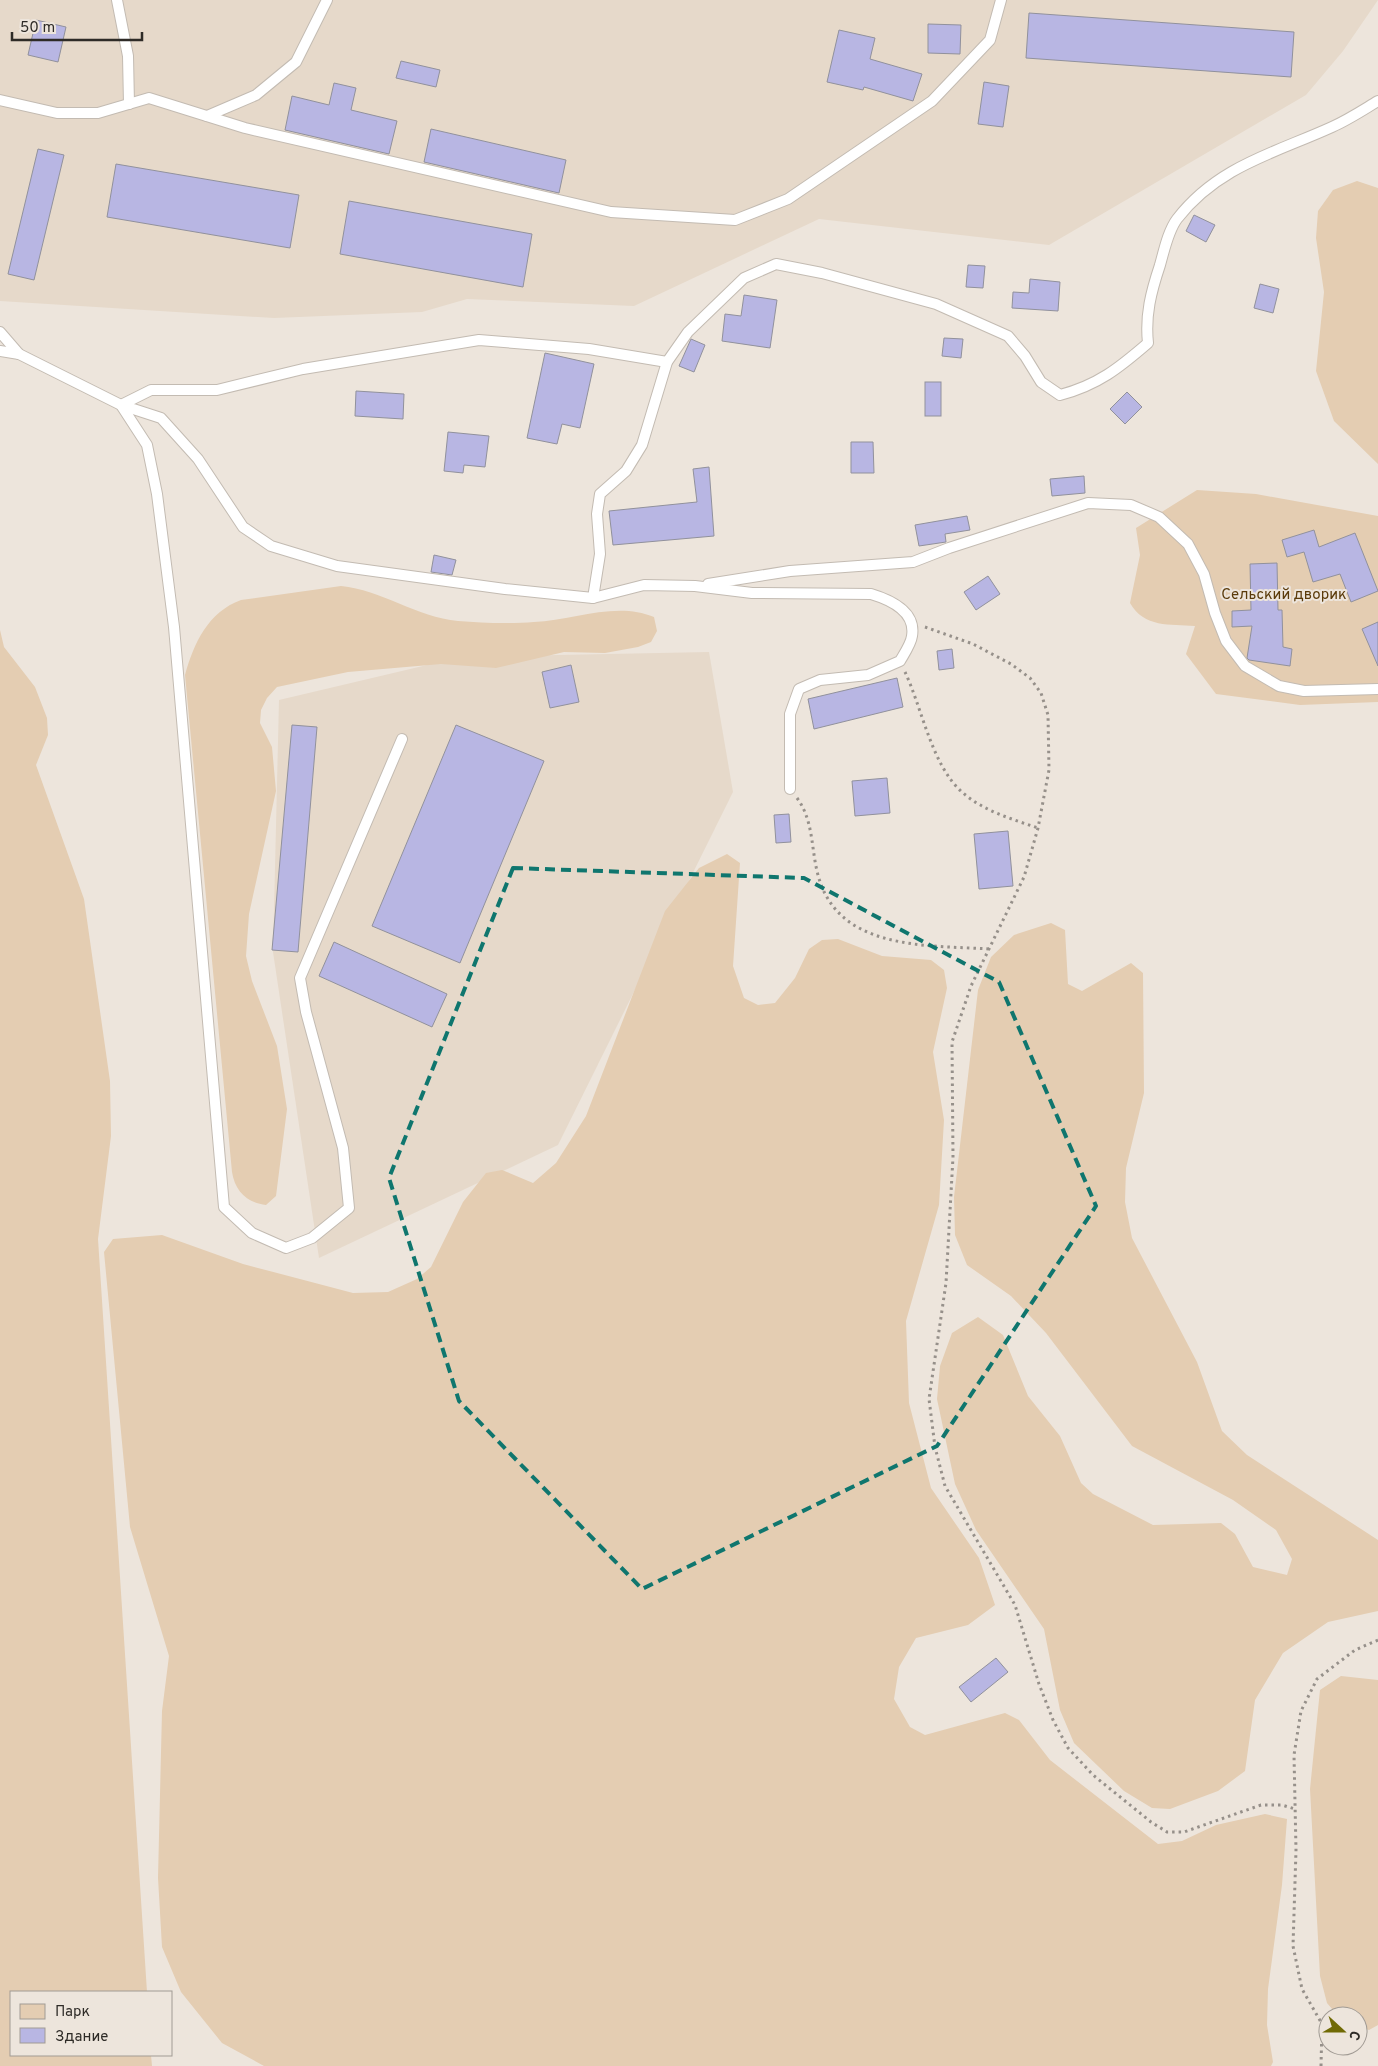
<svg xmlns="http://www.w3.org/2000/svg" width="1378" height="2066" font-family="Overpass,sans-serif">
	<rect width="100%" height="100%" fill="#ede5dc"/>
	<g fill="#e6d9ca">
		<path d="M0,0H1378L1343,51L1306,95L1049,245L819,219L634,306L467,299L422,312L274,318L0,301Z"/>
		<path d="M709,652L733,792L558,1145L319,1258L273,952L279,700L461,657Z"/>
	</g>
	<g fill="#e4cdb2">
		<path d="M1357,181L1378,188V464L1334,421L1316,371L1324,292L1316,238L1318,211L1333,190Z"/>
		<path d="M1197,490L1256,494L1378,516V702L1300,705L1216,694L1186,654L1195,626C1170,624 1144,628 1130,603L1140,555L1136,528Z"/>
		<path d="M341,586C381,590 417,617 458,621C482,623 510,624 534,622C573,620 617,601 654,617L657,631L651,642L638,647L605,653L564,652L496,668L441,664L348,672L277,687L267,698L261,710L260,723L272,747L276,791L249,914L246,956L252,981L277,1046L287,1109L276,1196L266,1205C247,1203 235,1191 232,1172L185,675C194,643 208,612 241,600Z"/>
		<path d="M0,630L4,647L35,687L47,718L48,735L36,765L84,899L110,1081L111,1136L98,1239L147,1992H11V2055H151L152,2066H0Z"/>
		<path d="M727,854L740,863L733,966L744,998L758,1005L775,1003L795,978L809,949L822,940L838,939L882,956L931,960L944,970L947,988L933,1052L944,1120L939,1205L906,1321L909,1403L931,1488L979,1558L995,1605L968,1625L916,1638L899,1667L894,1699L910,1727L925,1735L1005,1713L1019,1720L1050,1760L1158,1844L1182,1841L1216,1825L1265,1814L1287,1819L1282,1885L1268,1989L1267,2025L1273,2062L1271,2066H264L222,2043L181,1992L162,1947L158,1878L162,1711L169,1656L130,1527L104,1252L113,1239L162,1235L243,1264L353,1293L388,1292L417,1279L431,1267L463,1202L486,1173L502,1170L533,1183L556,1163L586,1116L665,911L699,868Z"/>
		<path d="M1051,923L1065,930L1068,984L1082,991L1131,963L1143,973L1144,1093L1126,1168L1125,1202L1132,1238L1197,1362L1222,1431L1247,1455L1378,1540V1611L1328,1622L1283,1653L1255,1700L1245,1771L1218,1791L1170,1809L1152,1808L1124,1791L1074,1743L1060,1710L1044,1629L976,1530L955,1484L937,1399L940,1366L952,1333L978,1317L1003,1335L1028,1396L1060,1436L1081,1483L1093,1494L1153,1525L1221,1523L1235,1534L1253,1567L1287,1575L1292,1559L1276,1530L1233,1500L1132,1446L1046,1333L1011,1296L967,1265L955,1235L954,1197L978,990L991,957L1014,935Z"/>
		<path d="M1341,1676L1378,1680V2025L1369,2030L1358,2027V2016H1338L1327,2003L1320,1976L1310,1789L1320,1690Z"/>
	</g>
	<g fill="#b8b6e3" stroke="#91919c">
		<path d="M1029,13L1294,32L1291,77L1026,58Z"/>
		<path d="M36,20L66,27L58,62L28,55Z"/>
		<path d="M928,24L961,25L960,54L928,53Z"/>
		<path d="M839,30L875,38L870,59L922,74L913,101L864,87L863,90L827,82Z"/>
		<path d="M401,61L440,70L436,87L396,78Z"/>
		<path d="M984,82L1009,86L1003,127L978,124Z"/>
		<path d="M334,83L356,88L351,110L397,121L389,154L285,130L292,96L329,105Z"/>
		<path d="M431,129L566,160L559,193L424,162Z"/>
		<path d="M38,149L64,155L34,280L8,274Z"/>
		<path d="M116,164L299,195L290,248L107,217Z"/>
		<path d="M349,201L532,234L523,287L340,254Z"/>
		<path d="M1194,215L1215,225L1206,242L1186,231Z"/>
		<path d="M968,265L985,266L983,288L966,287Z"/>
		<path d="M1030,279L1060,282L1058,311L1012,308L1013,292L1029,293Z"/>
		<path d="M1260,284L1279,289L1273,313L1254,308Z"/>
		<path d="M744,295L777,300L770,348L722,341L725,314L741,316Z"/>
		<path d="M944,338L963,339L961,358L942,356Z"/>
		<path d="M691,339L705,345L694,372L679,366Z"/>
		<path d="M545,353L594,364L580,428L562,424L557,444L527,438Z"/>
		<rect x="925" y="382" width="16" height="34"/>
		<path d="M356,391L404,394L403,419L355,416Z"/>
		<path d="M1127,392L1142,407L1125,424L1110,409Z"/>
		<path d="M448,432L489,436L485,467L464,465L463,473L444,471Z"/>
		<path d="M851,442H873L874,473H851Z"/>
		<path d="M709,467L714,536L613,545L609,511L697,502L693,469Z"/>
		<path d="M1084,476L1085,493L1052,496L1050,479Z"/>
		<path d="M967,516L970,530L945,534L946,542L919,546L915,525Z"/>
		<path d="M1314,530L1319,547L1355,533L1378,591L1351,602L1340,574L1313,582L1304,552L1287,557L1282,540Z"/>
		<path d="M434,555L456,560L452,575L431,572Z"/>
		<path d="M1277,563L1278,610H1282L1283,647L1292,649L1290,666L1249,660L1247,658L1252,626L1232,627V611L1251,610L1250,564Z"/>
		<path d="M988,576L1000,594L976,610L964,592Z"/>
		<path d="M1378,622V666L1362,629Z"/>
		<path d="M952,649L954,668L939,670L937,651Z"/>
		<path d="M571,665L579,702L550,708L542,672Z"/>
		<path d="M897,678L903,707L814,729L808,699Z"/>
		<path d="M292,725L317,727L298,952L272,950Z"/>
		<path d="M456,725L544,761L460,963L372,926Z"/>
		<path d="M887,778L890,813L855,816L852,781Z"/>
		<path d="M789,814L791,842L776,843L774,815Z"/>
		<path d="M1008,831L1013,886L979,889L974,834Z"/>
		<path d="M334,942L447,994L432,1027L319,976Z"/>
		<path d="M996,1658L1008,1672L971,1702L959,1687Z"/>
	</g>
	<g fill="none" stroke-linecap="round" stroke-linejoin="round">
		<defs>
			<g id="service">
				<path d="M117,0L128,56L129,104"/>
				<path d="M0,100L57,113H98L149,98L245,128L611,212L735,220L788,199L932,101L990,40L1001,0"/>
				<path d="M207,116L256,95L296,62L327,0"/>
				<path d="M0,332L19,354L121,405L147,445L157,494L174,627L224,1207L252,1233L286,1248L312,1238L349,1208L343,1148L306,1012L300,978L402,739"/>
				<path d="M0,351L19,354"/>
				<path d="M667,362L589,349L479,340L303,369L217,390H151L121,405L161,418L198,459L243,527L271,546L337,566L505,589L593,598L644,585L695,586L752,593L871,594C891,600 916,612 912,636C911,644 904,654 900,661L868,675L820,680L799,689L790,714V789"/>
				<path d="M708,584L790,571L913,562L949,548L1088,503L1131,505L1159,517L1188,544L1204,574L1215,613L1226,641L1245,666L1279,686L1304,691L1378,689"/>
				<path d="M593,598L600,554L597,514L600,494L626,471L642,445L667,362L688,332L744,278L776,264L822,273L936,304L1008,336L1025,356L1041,382L1060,395C1098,385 1119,368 1148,343C1145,315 1151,292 1160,265C1164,251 1168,231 1177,219C1218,166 1275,153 1332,127C1348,120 1363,110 1378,101"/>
			</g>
		</defs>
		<use href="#service" stroke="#c3bbb2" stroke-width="12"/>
		<g stroke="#96908a" stroke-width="3" stroke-dasharray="2.5 4" stroke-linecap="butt">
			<path d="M925,627L973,644L1011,664L1030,678L1041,693L1048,715L1049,770L1038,828L1024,877L971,986L952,1042L953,1157L946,1283L929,1399L935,1447L945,1486L1015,1605L1039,1684L1053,1720L1068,1748L1093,1775L1151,1822L1167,1832H1184L1261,1805H1282L1295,1809"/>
			<path d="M905,672C922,708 932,766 962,792C983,811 1012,819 1038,828"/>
			<path d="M797,798C813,820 811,845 817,871C835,951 925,945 990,949"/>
			<path d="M1321,2066L1322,2024L1302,1989L1293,1946L1296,1850L1294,1755L1301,1711L1317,1679L1355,1650L1378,1640"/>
		</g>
		<use href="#service" stroke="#fff" stroke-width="10"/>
	</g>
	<path fill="none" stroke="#0f766e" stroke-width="4" stroke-dasharray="10 6" stroke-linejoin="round" d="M513,868L804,878L999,982L1096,1206L937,1446L642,1589L459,1401L389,1178Z"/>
	<g text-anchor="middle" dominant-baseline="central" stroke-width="4" stroke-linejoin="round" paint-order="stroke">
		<g font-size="15" fill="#5b3b0b" stroke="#ede5dc">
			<text x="1284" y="595">Сельский дворик</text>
		</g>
	</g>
	<rect x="10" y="1991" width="162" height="65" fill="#ede5dc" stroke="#a19b94"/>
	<rect x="20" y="2004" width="25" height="15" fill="#e4cdb2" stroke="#a19b94"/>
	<text x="55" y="2016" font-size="15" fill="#2e2b27">Парк</text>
	<rect x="20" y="2028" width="25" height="15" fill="#b8b6e3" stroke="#a19b94"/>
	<text x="55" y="2041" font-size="15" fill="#2e2b27">Здание</text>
	<g transform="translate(1343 2031) rotate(111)"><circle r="24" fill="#ede5dc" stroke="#a19b94"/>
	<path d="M0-4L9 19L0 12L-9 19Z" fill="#706a04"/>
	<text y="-8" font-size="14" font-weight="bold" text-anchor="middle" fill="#2e2b27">С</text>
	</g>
	<path d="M12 32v8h130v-8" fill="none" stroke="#2e2b27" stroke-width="2.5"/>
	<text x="20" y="32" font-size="15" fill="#2e2b27" stroke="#ede5dc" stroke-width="4" paint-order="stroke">50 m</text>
</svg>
